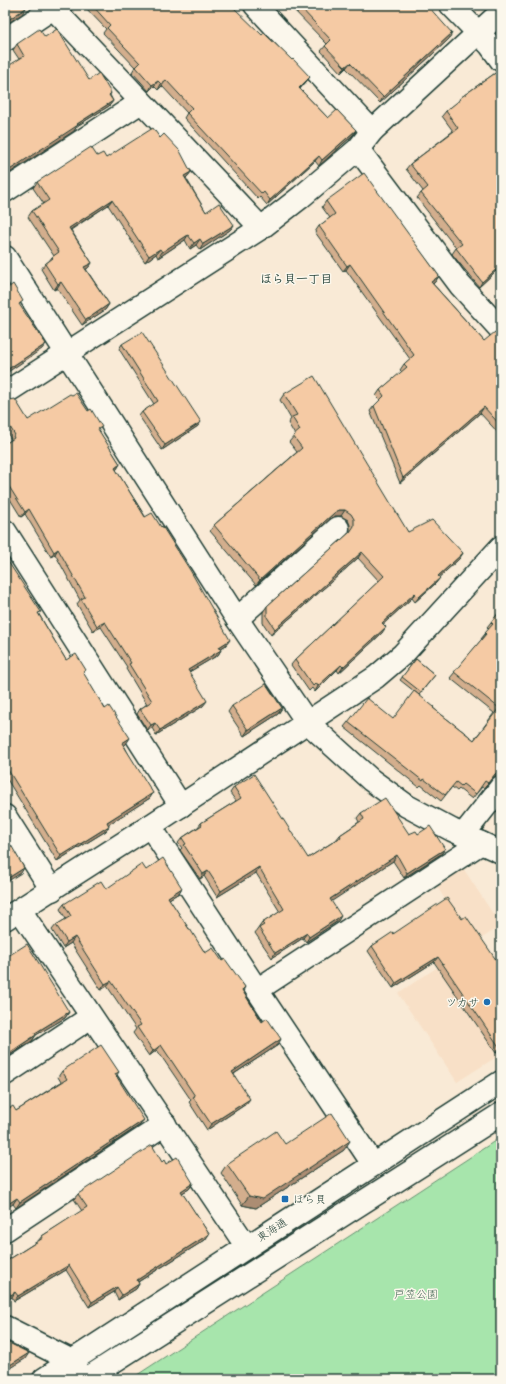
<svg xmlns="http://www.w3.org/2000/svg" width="506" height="1384" font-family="'Balsamiq Sans','Klee One',sans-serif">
	<rect width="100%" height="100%" fill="#f9ead6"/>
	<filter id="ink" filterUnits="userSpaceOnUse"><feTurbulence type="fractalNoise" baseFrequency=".025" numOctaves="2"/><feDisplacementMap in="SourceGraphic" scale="8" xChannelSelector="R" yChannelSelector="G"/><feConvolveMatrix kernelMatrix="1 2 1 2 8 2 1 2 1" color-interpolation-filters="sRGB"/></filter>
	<g filter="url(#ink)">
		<path fill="#f8e0c7" d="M463,868L501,926L479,940L501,974V1054L457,1082L398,993L473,944L436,885Z"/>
		<path fill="#a7e5ac" stroke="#639170" d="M501,1137V1379H131Z"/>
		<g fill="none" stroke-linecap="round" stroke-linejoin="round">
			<defs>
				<g id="minor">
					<path d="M50,5L261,228"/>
					<path d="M255,5L372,131"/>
					<path d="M451,5L490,45L501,60"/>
					<path d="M5,40L53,8"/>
					<path d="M358,149L460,285L501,330"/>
					<path d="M5,191L141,102"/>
					<path d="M5,257L237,619L307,722L371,780L407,806L452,830L501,852"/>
					<path d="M5,393L261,228L301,197L358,149L372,131L501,12"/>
					<path d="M5,531L181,806"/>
					<path d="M237,619L338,528"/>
					<path d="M5,816L52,890"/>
					<path d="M150,826L257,990"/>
					<path d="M463,835L501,787"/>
					<path d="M20,910L247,1247"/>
					<path d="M5,919L150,826L376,677L403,654L501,547"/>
					<path d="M5,1074L91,1017"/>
					<path d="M373,1164L257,990L481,843"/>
					<path d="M5,1230L165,1124"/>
				</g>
				<path id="tertiary" d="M5,1327L72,1361L83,1379"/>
				<g id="primary">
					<path d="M44,1379L501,1082"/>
					<path d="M86,1379L501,1114"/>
				</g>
			</defs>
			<use href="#minor" stroke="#1f3d34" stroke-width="25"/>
			<use href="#tertiary" stroke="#1f3d34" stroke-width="25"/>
			<use href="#primary" stroke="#1f3d34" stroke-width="25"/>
			<use href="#minor" stroke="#fbf7ec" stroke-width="22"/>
			<use href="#tertiary" stroke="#fbf7ec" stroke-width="22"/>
			<use href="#primary" stroke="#fbf7ec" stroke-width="22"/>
		</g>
		<g fill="#d3ae8d" stroke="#1f3d34">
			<path d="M83,5H231L306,82L300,89L328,118L356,130L353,135L319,166L315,161L267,205L260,197L258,199L184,118L187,113L162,86L158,90L154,86L149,91L132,72L135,67L103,33L106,29Z"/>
			<path d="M289,5H427L449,39L380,103L346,68L341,73L321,51L327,44Z"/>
			<path d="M482,5H491L486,9Z"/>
			<path d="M45,37L89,80L111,93L110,95L113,101L109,106L77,126L74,131L19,59L13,50L17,44Z"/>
			<path d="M501,69V276L496,271L479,287L452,254L456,248L417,198L421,193L423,191L406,169L410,164L453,131L442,116L446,111L458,102L460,98Z"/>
			<path d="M160,138L191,172L187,177L186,178L206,212L234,225L230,230L200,250L196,245L190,249L185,240L158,258L156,254L145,262L108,205L71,230L92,263L88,268L86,269L109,304L105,310L82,325L57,288L54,290L41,269L45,264L49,261L52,257L54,256L28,217L32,211L44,204L33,188L37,182L97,156L106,158Z"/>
			<path d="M326,201L439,276L435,282L433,284L484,341L501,336V436L480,413L400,483L370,411L374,406L380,400L376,396L380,390L402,372L400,370L404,364L410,359L346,270L343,271L315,232L319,226L330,218L322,207Z"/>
			<path d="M122,344L198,426L162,450L139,416L142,412L154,404L119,349Z"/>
			<path d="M284,394L408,532L463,553L459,559L439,577L436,583L415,602L412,598L383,624L382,633L339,673L337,670L315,692L312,688L309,691L291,665L295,660L379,581L358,558L271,635L263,623V612L267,606L349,533L350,531V525L348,520L341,516H335L330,519L256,585L210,531L214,525L297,452L289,442L295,435L288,423L291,419L280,400Z"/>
			<path d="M5,399L28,420L99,431L120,464L116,470L226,645L220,649L221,650L218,655L189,672L203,706L156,735L152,728L147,730L137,714L140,709L147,704L126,669L127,667L101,627L93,631L77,604L80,600L55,554L51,557L25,514L21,517L5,491V444L10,441L11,439L5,430Z"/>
			<path d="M5,557L66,660L83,674L126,744L124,745L150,798L108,824L109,826L106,831L57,861L5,776Z"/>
			<path d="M501,610V654L498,657L501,659L497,775L491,779L484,788L482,787L472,799L459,789L457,791L452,787L441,801L421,785L419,787L344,727L348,722L393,719L433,708L474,740L494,713L450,678L482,639H481L489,629L487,627L491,622Z"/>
			<path d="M416,659L435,675L419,695L400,680Z"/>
			<path d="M232,706L282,708L278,714L244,736L228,712Z"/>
			<path d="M234,787L308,858L336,840L340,835L359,822L357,818L361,813L409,834H418L445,849L441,854L404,878L393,861L331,901L338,921L306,942L303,938L272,958L255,933L262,923L280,912L256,873L217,897L204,876L200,879L180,850L182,848L178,843L182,838L198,827L201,823L236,801L230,793Z"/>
			<path d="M146,870L179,893L169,899L205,953L222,961L245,987L243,991L278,1045L234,1074L246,1104L207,1130L189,1102L191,1100L157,1050L149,1056L133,1033L136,1029L107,986L101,990L71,943L63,948L52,930L56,925L66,919L60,909L64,904L106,889Z"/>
			<path d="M462,919L501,967V1050L496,1053L434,962L393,988L368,951L372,946L393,934Z"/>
			<path d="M5,958L69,1012L65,1018L36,1035L32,1041L5,1058Z"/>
			<path d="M62,1071L119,1072L116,1076L140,1125L16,1208L13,1204L16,1111L61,1082L58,1077Z"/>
			<path d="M285,1144L344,1150L256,1208L242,1205L221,1173L227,1164Z"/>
			<path d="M162,1162L166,1164L193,1183L189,1189L182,1193L209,1234L205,1240L138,1282L139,1284L136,1289L118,1300L114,1292L89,1307L66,1270L14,1301L12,1297L7,1300L5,1297V1262L38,1241L42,1236L82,1211L74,1199L78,1194Z"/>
		</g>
		<g fill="#ac8d73" stroke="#1f3d34">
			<path d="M26,8L22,14L5,25V22Z"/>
			<path d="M452,33L449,39L380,103L383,97Z"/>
			<path d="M350,63L346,68L341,73L345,67Z"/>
			<path d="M310,77L306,82L295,93L299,88Z"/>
			<path d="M166,80L162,86L158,90L161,84Z"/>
			<path d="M158,81L154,86L149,91L152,85Z"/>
			<path d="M113,101L109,106L77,126L74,131L5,176V173L77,124Z"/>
			<path d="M356,130L353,135L319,166L322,160Z"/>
			<path d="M319,156L315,161L267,205L270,200Z"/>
			<path d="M191,172L187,177L180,181L184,176Z"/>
			<path d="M112,200L108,205L65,233L69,228Z"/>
			<path d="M234,225L230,230L200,250L203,244Z"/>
			<path d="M188,235L185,240L158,258L162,252Z"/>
			<path d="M200,239L196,245L190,249L194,243Z"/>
			<path d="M160,249L156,254L145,262L149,256Z"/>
			<path d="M92,263L88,268L80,273L84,267Z"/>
			<path d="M350,264L346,270L343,271L347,266Z"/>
			<path d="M500,266L496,271L479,287L482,282Z"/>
			<path d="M439,276L435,282L427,288L431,282Z"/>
			<path d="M61,282L57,288L54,290L58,284Z"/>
			<path d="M109,304L105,310L82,325L86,320Z"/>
			<path d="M46,344L42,349L5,374V371Z"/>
			<path d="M484,407L480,413L400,483L403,478Z"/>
			<path d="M201,422L198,426L162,450L165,445Z"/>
			<path d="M120,464L117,469L111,473L115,468Z"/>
			<path d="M29,509L25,514L21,517L25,512Z"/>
			<path d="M339,510H345L341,516H335L330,519L256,585L260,580L334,513Z"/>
			<path d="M58,549L55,554L51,557L54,552Z"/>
			<path d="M362,552L358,558L271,635L275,629Z"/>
			<path d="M463,553L459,559L434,582L438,576Z"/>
			<path d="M440,578L436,583L415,602L419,597Z"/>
			<path d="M415,593L412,598L378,629L382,623Z"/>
			<path d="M105,622L101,627L93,631L97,626Z"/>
			<path d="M386,627L382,633L339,673L343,667Z"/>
			<path d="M230,640L226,645L215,652L219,647Z"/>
			<path d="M221,650L218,655L184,675L188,670Z"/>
			<path d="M341,665L337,670L315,692L318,686Z"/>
			<path d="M207,701L203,706L156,735L160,730Z"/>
			<path d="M282,708L278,714L244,736L248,730Z"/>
			<path d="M155,723L152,728L147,730L151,725Z"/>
			<path d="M130,738L126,744L119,748L122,743Z"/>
			<path d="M501,770V775H497L491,779L484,788L495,774Z"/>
			<path d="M153,793L150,798L103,828L107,822Z"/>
			<path d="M109,826L106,831L57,861L61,856Z"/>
			<path d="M445,849L441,854L404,878L407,873Z"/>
			<path d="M397,855L393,861L326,905L330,899Z"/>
			<path d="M259,867L256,873L217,897L221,891Z"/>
			<path d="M24,868L21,873L5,883V880Z"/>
			<path d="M208,871L204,876L200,879L203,874Z"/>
			<path d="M182,888L179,893L164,902L168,897Z"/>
			<path d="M341,916L338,921L306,942L309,937Z"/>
			<path d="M307,933L303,938L272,958L275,953Z"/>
			<path d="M75,937L71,943L63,948L67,942Z"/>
			<path d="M438,957L434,962L393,988L396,983Z"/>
			<path d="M111,981L107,986L101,990L105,984Z"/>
			<path d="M69,1012L65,1018L31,1038L35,1033Z"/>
			<path d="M36,1035L32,1041L5,1058L9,1053Z"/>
			<path d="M281,1039L278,1045L229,1077L232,1072Z"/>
			<path d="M161,1045L157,1050L149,1056L153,1051Z"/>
			<path d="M501,1047V1050L496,1053L500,1048Z"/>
			<path d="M250,1099L246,1104L207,1130L211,1124Z"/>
			<path d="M144,1120L140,1125L16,1208L20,1202Z"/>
			<path d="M350,1141L344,1150L256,1208L242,1205L249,1196Z"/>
			<path d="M193,1183L189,1189L177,1196L181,1191Z"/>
			<path d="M17,1198L13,1204L5,1209V1206Z"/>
			<path d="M209,1234L205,1240L133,1285L137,1280Z"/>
			<path d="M69,1265L66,1270L14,1301L18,1296Z"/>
			<path d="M139,1284L136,1289L118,1300L122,1295Z"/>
			<path d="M117,1287L114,1292L89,1307L92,1302Z"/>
			<path d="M15,1292L12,1297L7,1300L11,1295Z"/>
			<path d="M29,1353L25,1359L5,1371V1368Z"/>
		</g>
		<g fill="#f5caa4" stroke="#1f3d34">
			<path d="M5,5H23L26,8L5,22Z"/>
			<path d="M92,5H231L262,35L264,33L292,60L293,59L310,77L299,88L328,118L337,110L356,130L322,160L319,156L270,200L264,192L262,194L187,113L192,108L166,80L161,84L158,81L152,85L136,67L140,63L107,28L110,25Z"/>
			<path d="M298,5H427L452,33L383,97L350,63L345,67L325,46L331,40Z"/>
			<path d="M39,29L45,37L57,29L89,80L99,73L111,93L109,95L113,101L77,124L78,125L5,173V68L24,56L17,44Z"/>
			<path d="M501,69V267L500,266L482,282L456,248L462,244L421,193L428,187L410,164L458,128L446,111L461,99L460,98Z"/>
			<path d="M153,128L160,138L164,134L180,151L191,172L184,176L206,212L219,203L234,225L203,244L200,239L194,243L188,235L162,252L160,249L149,256L112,200L69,228L92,263L84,267L109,304L86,320L61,282L58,284L45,264L53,258L52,257L59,252L32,211L49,200L37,182L91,147L97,156L103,153L106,158Z"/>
			<path d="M364,173L439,276L431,282L484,341L495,332L501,336V426L484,407L403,478L374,406L384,396L380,390L407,367L404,364L414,355L350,264L347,266L319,226L335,214L326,201Z"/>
			<path d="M5,283L8,288L13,284L23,301L19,304L46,344L5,371Z"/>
			<path d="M142,332L201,422L165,445L142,412L158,401L122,344Z"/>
			<path d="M314,376L408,532L432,520L463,553L438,576L440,578L419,597L415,593L382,623L386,627L343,667L341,665L318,686L316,683L313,686L295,660L384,576L362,552L275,629L267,617V606L350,532L354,526V519L351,514L345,510H339L334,513L260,580L214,525L302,448L293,436L300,430L292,417L297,415L284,394Z"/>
			<path d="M76,393L88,411L91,409L102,427L98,429L120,464L115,468L145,517L152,513L161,527L162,526L190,570L230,640L219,647L221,650L188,670L207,701L160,730L155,723L151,725L140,709L152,701L129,664L131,663L105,622L97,626L81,599L85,597L58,549L54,552L29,509L25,512L5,480V444L14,438L13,436L15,435L5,419V399L9,400L15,399L28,420L70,394L72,395Z"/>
			<path d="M5,557L41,612L38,613L66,660L76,654L86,670L83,672L105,709L109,706L130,738L122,743L153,793L107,822L109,826L61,856L5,765Z"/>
			<path d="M501,610V653L498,656L501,659V770L495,774L488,783L485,781L476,794L463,784L461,786L456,782L445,795L424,779L423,781L348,722L367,698L393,719L414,691L434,707L433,708L474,740L499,708L454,672L486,634L485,633L493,624L491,622Z"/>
			<path d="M416,659L435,675L421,692L402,677Z"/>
			<path d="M266,684L282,708L248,730L232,706Z"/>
			<path d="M254,774L308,858L341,837L340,835L364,819L361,813L385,798L409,834L416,831L418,834L430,826L445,849L407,873L397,855L330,899L341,916L309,937L307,933L275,953L259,928L264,925L262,923L284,909L259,867L221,891L208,871L203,874L184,845L186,844L182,838L202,825L201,823L241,798L234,787Z"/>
			<path d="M11,845L24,868L5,880V849Z"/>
			<path d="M163,858L182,888L168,897L189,929H190L205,953L213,948L222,961L225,959L245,987L242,990L262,1022L267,1018L281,1039L232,1072L250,1099L211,1124L193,1097L195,1096L161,1045L153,1051L137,1027L141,1025L111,981L105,984L75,937L67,942L56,925L71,916L64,904L101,881L106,889L142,864L146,870Z"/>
			<path d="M447,898L462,919L466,916L501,967V1047L500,1048L438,957L396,983L372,946L393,932V934Z"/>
			<path d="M27,944L69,1012L35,1033L36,1035L9,1053L8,1051L5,1052V958Z"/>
			<path d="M101,1045L119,1072L115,1074L144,1120L20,1202L17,1198L5,1206V1111L13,1106L16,1111L67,1079L62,1071Z"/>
			<path d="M332,1113L350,1141L262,1199L249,1196L227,1164L276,1131L285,1144Z"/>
			<path d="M152,1145L162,1162L164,1160L166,1164L177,1157L193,1183L181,1191L209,1234L137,1280L139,1284L122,1295L117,1287L92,1302L69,1265L18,1296L15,1292L11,1295L8,1291L6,1293L5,1292V1262L43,1238L42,1236L87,1207L78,1194Z"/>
			<path d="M5,1341L29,1353L5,1368Z"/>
		</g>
	</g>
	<g fill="#1f6fb2" stroke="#fbf7ec" stroke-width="1.5">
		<circle cx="487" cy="1002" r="4"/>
		<rect x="281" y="1195" width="8" height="8" rx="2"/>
	</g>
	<g text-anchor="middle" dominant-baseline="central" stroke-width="3" stroke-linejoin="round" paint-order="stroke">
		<g font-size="11" fill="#1f3d34" stroke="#fbf7ec" text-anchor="end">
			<text x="479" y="1002">ツカサ</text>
			<text x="293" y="1199" text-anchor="start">ほら貝</text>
		</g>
		<g font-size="11" fill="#1f3d34" stroke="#fbf7ec">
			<text transform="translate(272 1230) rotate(-33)">東海通</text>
		</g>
		<g font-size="11" fill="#3a5f4c" stroke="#fbf7ec">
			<text x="416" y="1294">戸笠公園</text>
		</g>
		<g font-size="12" font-weight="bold" fill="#1f3d34" stroke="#fbf7ec">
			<text x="296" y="279">ほら貝一丁目</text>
		</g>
	</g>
	<rect width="506" height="1384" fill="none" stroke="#fbf7ec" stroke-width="20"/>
	<rect x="10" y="10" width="486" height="1364" fill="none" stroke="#1f3d34" stroke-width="1.5" filter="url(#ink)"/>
</svg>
